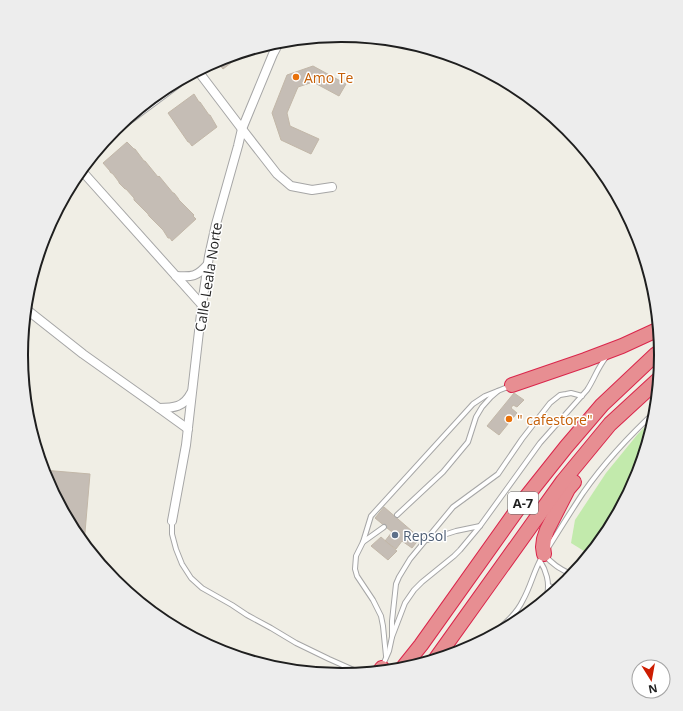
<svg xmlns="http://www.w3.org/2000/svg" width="683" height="711" font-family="'Open Sans',sans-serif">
	<rect width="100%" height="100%" fill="#f0eee5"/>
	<path fill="#c2eaac" d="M656,415L638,478L608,534L592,554L584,551L571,543L575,520L606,473L637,435Z"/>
	<g fill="#c5bdb5" stroke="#c2b7a8">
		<path d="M248,50L223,69L216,61L219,59Z"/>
		<path d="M313,66L346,84L339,96L313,82L298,87L287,113L290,126L319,139L311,154L281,140L272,113L287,75Z"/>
		<path d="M194,94L199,102H200L209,115H210L217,127L192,146L189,142H188L168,113Z"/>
		<path d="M127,142L134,149H135L144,161H145L158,177L159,176L173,193H174L178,198L179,200L194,215L193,216L196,219L172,241L170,238H168L163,230L149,216L148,214L134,200V198L126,189H125L119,183V182L113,174L110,172V171L103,163Z"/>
		<path d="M514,393L524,400L517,407L513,405L511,408L517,413L499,435L487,426Z"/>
		<path d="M43,470L90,474L84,544L75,533L45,478Z"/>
		<path d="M384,507L420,538L412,548L402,541L396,549L385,541L392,532L375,518Z"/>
		<path d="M381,537L397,551L388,560L371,546Z"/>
	</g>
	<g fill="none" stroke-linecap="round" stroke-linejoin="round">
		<defs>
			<g id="lane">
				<path d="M397,515L443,472L468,442L476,417L482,407L491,397L498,391"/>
				<path d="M172,521V534L176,549L182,564L191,578L202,588L232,605L247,615L271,628L296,643L329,659L356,671"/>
				<path d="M428,540L456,531L480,526"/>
				<path d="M363,542L384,527"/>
				<path d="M548,548C560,529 571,511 583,493C604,463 630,435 657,410"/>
				<path d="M545,555C552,565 563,570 574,576"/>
				<path d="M540,561C546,570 550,583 547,594C546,597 544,600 543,603"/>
				<path d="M548,586L560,589"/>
				<path d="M392,637L405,603L414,590L422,582L454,556L460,550L480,526L540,443L587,390C595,378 597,368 607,356"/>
				<path d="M485,641C499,628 515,617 523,600C531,586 534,570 542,557"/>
				<path d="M386,656L383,626L381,616L373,600L357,576L355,569L356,556L363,542L371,516L473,404L485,396L510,386"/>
				<path d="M382,667L389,651L392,637V621L396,584L399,577L410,559L453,507L498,474L522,439L550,403L560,395L566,394L571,393L582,396"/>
			</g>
			<g id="street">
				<path d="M198,71L242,129L277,174L291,186L312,190L332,187"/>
				<path d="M111,133L189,75"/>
				<path d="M81,170L202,305"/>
				<path d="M176,276C192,277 197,277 208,264"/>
				<path d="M26,309L83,354L152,403L188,429"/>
				<path d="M159,408C174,408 184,407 191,393"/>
				<path d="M172,521L186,445L202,305L209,256L216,224L238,146L242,129L273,54L280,41"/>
			</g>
			<g id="highway">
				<path d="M512,385L585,360L622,346L659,329"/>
				<path d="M544,554L543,547L544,539L547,530L568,489L574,482"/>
				<path d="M435,660L563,481L610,424L660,378"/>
				<path d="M401,670L421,645L527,496L566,447L602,405L655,355L661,351"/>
				<path d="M379,672L382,668"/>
			</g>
		</defs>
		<use href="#lane" stroke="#a6a6a6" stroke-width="6"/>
		<use href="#street" stroke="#a6a6a6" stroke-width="10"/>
		<use href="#highway" stroke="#da264b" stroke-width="16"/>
		<use href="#lane" stroke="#fff" stroke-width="4"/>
		<use href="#street" stroke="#fff" stroke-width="8"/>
		<use href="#highway" stroke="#e78e92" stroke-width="14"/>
	</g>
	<g fill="#e8710a" stroke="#fff" stroke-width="1.5">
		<circle cx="296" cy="77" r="4"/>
		<circle cx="509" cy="419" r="4"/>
	</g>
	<circle fill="#5c6f8a" stroke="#fff" stroke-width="1.5" cx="395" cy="535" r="4"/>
	<g text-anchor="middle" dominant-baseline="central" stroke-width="3" stroke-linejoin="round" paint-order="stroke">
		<rect fill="#fff" stroke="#626262" stroke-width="1" x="508" y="492" width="30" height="22" rx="3"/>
		<g font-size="13" font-weight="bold" fill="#1f1f1f">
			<text x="523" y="503">A-7</text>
		</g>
		<g font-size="14" fill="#c56008" stroke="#fff" text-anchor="start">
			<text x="304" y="77">Amo Te</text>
			<text x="517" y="419">" cafestore"</text>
		</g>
		<g font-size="14" fill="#1f1f1f" stroke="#fff">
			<text transform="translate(208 277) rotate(-81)">Calle Leala Norte</text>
		</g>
		<g font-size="14" fill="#4e5e75" stroke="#fff" text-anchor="start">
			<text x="403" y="535">Repsol</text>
		</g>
	</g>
	<path d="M0 0H683V711H0ZM28 355a313 313 0 1 1 626 0a313 313 0 1 1-626 0Z" fill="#ededed" fill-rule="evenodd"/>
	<path fill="none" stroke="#1f1f1f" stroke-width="2" d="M28 355a313 313 0 1 1 626 0a313 313 0 1 1-626 0Z"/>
	<g transform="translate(651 679) rotate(169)"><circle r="19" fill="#ffffff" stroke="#a5a5a5"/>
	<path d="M0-3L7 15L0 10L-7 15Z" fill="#cd1d01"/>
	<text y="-6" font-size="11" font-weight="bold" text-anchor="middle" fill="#1f1f1f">N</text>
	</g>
</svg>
